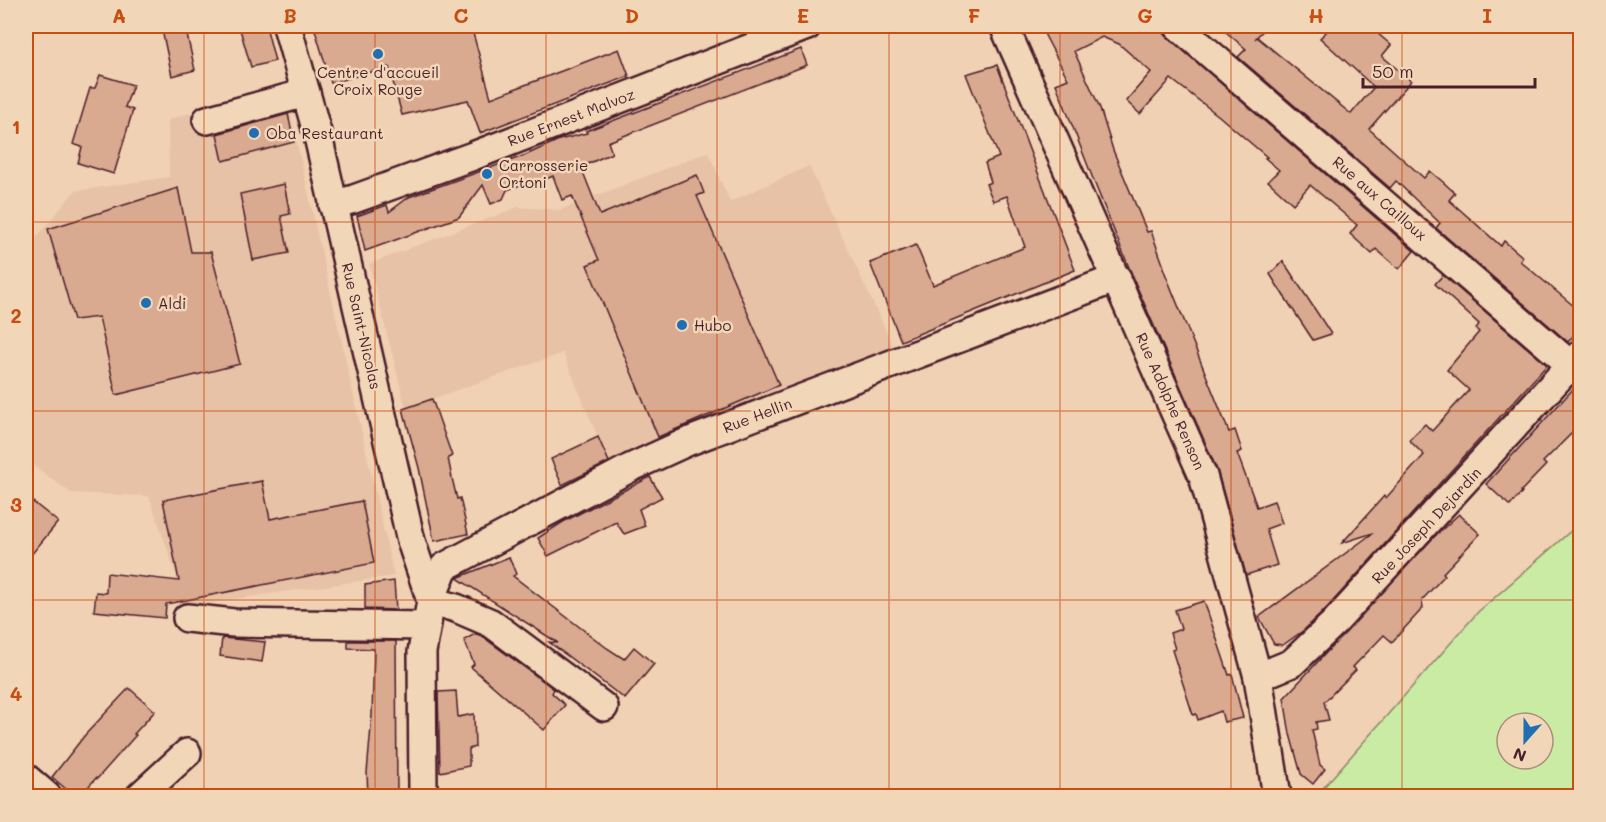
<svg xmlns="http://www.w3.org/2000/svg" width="1606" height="822" font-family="Mali,sans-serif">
	<rect width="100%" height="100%" fill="#f1d1b3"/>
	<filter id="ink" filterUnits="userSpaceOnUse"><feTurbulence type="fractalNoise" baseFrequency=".0167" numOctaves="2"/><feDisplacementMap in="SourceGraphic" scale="12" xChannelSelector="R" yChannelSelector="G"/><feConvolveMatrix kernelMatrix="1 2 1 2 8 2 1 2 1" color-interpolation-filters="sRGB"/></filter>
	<g filter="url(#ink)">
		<g fill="#e7c2a6">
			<path d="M284,85L394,576L187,606L149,496L71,493L26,460V250L75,191L169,177L168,121L170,119Z"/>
			<path d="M708,152L730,202L809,166L894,348L634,452L609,464L563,353L406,408L369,264L518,207L560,210Z"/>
		</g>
		<path fill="#caeba3" stroke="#8a8567" stroke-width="1.5" fill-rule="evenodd" d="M1580,523V796H1316L1478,612ZM1507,723H1543V759H1507Z"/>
		<g fill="#d9a990" stroke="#4a1f2b" stroke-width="1.5">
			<path d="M181,26H185L195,70L172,76L162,30Z"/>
			<path d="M239,26H266L275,61L251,67Z"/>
			<path d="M330,26H471L491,98L619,49L629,76L480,133L468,100L402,115L389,67L331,83L315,30L330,28Z"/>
			<path d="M1040,26H1155L1414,251L1399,269L1376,249L1372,254L1350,234L1357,225L1310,185L1293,204L1268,181L1279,170L1265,158L1267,157L1219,116L1171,79L1140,114L1126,101L1151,72L1119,44L1102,37L1074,51L1100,108L1113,150L1147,232L1151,231L1164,267L1163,268L1229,432L1235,430L1242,451L1237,453L1257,507L1274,501L1282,523L1266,529L1277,565L1246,575L1217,470L1137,287L1097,189L1056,84L1068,79Z"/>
			<path d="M1219,26H1267L1255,39L1257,37L1351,114L1374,87L1320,38L1332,26H1369L1391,45L1382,56L1411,81L1369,129L1424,178L1430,171L1443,182L1455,193L1449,200L1501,246L1504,241L1523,257L1520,261L1581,312V327L1568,342L1436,228L1440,223L1396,181L1390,188L1238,57L1246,49Z"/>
			<path d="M801,49L807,65L608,142L612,153L581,167L600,215L697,175L704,193L697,196L779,385L658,437L587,265L599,260L572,196L562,200L553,176L534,184L528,182L507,190L503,199L491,204L483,185L459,217L365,251L357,216L387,205L389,212L409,197L526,155L559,140L587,133L586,131Z"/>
			<path d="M997,65L1075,270L901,341L870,263L916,245L933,285L1025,247L1007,196L993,201L986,184L991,182L985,163L999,157L966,74Z"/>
			<path d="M100,75L133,85L125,107L133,110L114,174L78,163L82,147L73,144L90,88H95Z"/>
			<path d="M288,114L294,142L223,161L217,134Z"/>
			<path d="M284,184L290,214L281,216L289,253L253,260L240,194Z"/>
			<path d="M178,188L191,252H211L240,364L116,395L99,317L74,320L48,229Z"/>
			<path d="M1283,261L1318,314L1331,334L1313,340L1278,287L1270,274Z"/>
			<path d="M1443,275L1547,365L1324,611L1304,630L1283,645L1274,644L1259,617L1373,533L1342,543L1384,496L1386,498L1424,455L1409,440L1425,424L1432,431L1469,390L1447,370L1479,332L1476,329L1479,324L1435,284Z"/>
			<path d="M1575,387L1581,388V424L1543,462L1546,465L1521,491L1522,492L1510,506L1486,484Z"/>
			<path d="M432,399L452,456L448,458L452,478L457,499L460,498L468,534L434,541L419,468L403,409Z"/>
			<path d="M598,437L609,462L562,485L551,459Z"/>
			<path d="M650,477L662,497L639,509L645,526L624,534L616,522L548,556L538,538L563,522Z"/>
			<path d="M262,481L270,519L362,501L374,563L166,604L165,618L94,611L96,592L106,593L107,573L179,581L163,500Z"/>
			<path d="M33,502L58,522L26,561V511Z"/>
			<path d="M1459,514L1480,534L1443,573L1445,575L1422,600L1423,608L1392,642L1384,635L1353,667L1356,670L1324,702L1329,720L1316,722L1317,729L1312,730L1320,765L1325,769L1313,784L1301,774L1290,734L1284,698L1434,537Z"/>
			<path d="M509,557L516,574L513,576L607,648L624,659L634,647L654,664L625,699L549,642L558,643L457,578Z"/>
			<path d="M394,581L396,610L365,609V585Z"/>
			<path d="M1204,601L1229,675L1232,674L1243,718L1224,722L1221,711L1198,720L1196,714L1193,715L1172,650L1175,649L1170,633L1181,629L1175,610Z"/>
			<path d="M475,634L483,637L554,689L552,693L565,705L544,730L471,667L474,664L464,640Z"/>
			<path d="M222,638L265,642L262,662L220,656Z"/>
			<path d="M348,641H396L397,796H368L367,773L372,715L374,649L348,648Z"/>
			<path d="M129,688L155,711L134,734L136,735L97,779L96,778L80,796H74L52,777L85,735Z"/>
			<path d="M456,691L458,717L474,714L475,747L469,749V766L440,772L438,692Z"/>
		</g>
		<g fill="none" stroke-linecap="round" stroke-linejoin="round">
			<defs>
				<g id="minor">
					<path d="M287,26L317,132L411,541L431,601L422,652L423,796"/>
					<path d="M1004,26L1203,476L1258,677L1277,796"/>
					<path d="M1178,26L1580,373"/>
					<path d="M207,120L306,93"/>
					<path d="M333,205L354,199L473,156L807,26"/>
					<path d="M431,601L444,567L630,468L687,442L1117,278"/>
					<path d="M431,601L456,608L491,623L604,707"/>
					<path d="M187,618L234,623L426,626"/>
					<path d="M1258,677L1292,663L1335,622L1580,355"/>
					<path d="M26,778L47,796"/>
					<path d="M140,796L187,753"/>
				</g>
			</defs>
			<use href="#minor" stroke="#4a1f2b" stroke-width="32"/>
			<use href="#minor" stroke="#f1d6b8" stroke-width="27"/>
		</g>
	</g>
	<path fill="none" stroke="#c84d12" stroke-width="1.5" stroke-opacity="0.55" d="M204,26V796M375,26V796M546,26V796M717,26V796M889,26V796M1060,26V796M1231,26V796M1402,26V796M26,222H1580M26,411H1580M26,600H1580"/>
	<g fill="#1f6fb2" stroke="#f1d6b8" stroke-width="2">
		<circle cx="378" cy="54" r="6"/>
		<circle cx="254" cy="133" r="6"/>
		<circle cx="487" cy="174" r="6"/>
		<circle cx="146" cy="303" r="6"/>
		<circle cx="682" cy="325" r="6"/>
	</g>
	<g text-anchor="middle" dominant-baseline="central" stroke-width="5" stroke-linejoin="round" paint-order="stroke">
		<g font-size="15" fill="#4a1f2b" stroke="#f1d6b8" text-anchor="start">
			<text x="378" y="72" text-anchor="middle">Centre d'accueil<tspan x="378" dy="17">Croix Rouge</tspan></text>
			<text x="266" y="133">Oba Restaurant</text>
			<text x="499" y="165">Carrosserie<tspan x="499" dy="17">Ortoni</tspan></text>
			<text x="158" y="303">Aldi</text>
			<text x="694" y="325">Hubo</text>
		</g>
		<g font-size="15" fill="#4a1f2b" stroke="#f1d6b8">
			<text transform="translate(571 117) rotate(-21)">Rue Ernest Malvoz</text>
			<text transform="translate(1380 198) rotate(41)">Rue aux Cailloux</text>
			<text transform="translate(362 326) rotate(77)">Rue Saint-Nicolas</text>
			<text transform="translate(1171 401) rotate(66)">Rue Adolphe Renson</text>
			<text transform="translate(757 415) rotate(-21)">Rue Hellin</text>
			<text transform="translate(1426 525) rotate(-47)">Rue Joseph Dejardin</text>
		</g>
	</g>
	<rect width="1606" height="822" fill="none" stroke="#f1d6b8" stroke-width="66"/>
	<g transform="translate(1525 741) rotate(201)"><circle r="28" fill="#f1d6b8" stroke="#ae8d80" stroke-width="1.5"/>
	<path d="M0-4.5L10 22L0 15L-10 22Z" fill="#1f6fb2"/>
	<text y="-9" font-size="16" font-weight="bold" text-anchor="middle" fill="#4a1f2b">N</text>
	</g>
	<path d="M1363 78v9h172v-9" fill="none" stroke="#4a1f2b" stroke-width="3"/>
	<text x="1372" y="78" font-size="18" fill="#4a1f2b" stroke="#f1d6b8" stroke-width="4.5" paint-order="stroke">50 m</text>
	<rect x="33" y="33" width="1540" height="756" fill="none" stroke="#c84d12" stroke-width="2"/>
	<g font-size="20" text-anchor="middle" font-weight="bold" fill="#c84d12">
		<text x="119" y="23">A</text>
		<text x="290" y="23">B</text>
		<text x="461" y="23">C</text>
		<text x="632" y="23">D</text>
		<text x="803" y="23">E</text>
		<text x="974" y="23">F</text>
		<text x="1145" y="23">G</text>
		<text x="1316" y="23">H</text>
		<text x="1487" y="23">I</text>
		<text x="16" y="134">1</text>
		<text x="16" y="323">2</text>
		<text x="16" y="512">3</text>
		<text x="16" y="701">4</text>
	</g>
</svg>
